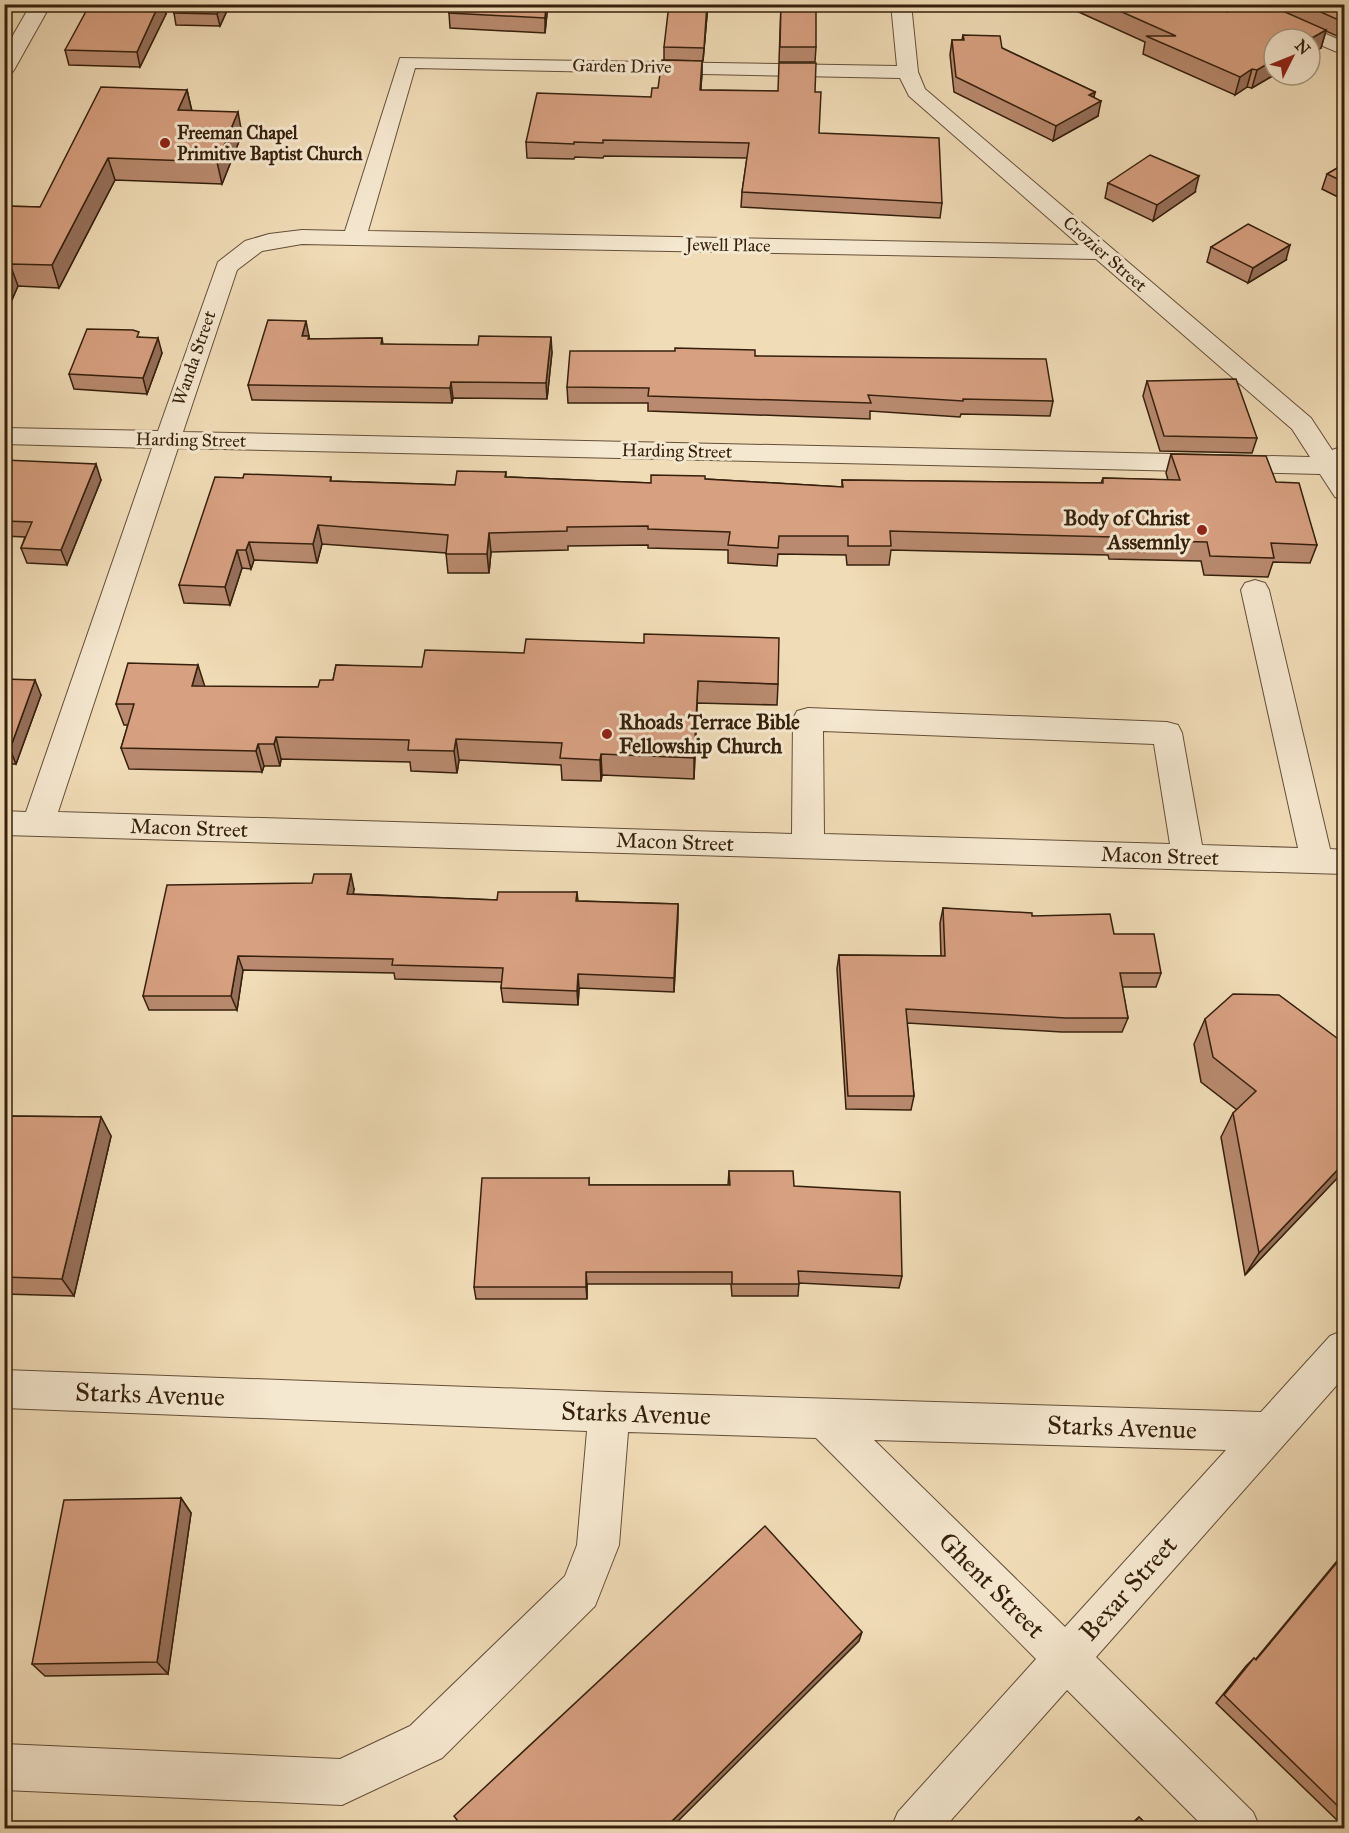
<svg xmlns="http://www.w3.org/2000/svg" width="1349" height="1833" font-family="'IM FELL Great Primer',serif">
	<rect width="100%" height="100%" fill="#f0dcb7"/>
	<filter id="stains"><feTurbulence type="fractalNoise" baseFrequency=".00333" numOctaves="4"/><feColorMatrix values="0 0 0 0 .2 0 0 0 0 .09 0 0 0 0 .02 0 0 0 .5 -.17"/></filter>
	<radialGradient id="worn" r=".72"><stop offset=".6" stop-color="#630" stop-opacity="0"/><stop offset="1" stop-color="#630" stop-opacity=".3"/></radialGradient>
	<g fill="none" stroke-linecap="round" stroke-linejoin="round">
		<defs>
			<g id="minor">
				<path d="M31,4H51L14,70L11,74L4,76V51Z"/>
				<path d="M891,4H911L918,72L925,89L1311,418L1332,450L1344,446V500L1335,497L1320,474L178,448L58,812L792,834L793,719L797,711L808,708L1167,722L1178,725L1182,733L1202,845L1298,848L1241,590L1245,583L1255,580L1265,583L1269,590L1330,849L1344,850V874L4,835V811L26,812L152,448L4,444V428L158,431L218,262L245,241L269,234L302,230L345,231L400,58L897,66ZM415,68L900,78L909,96L1079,245L368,231ZM302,244L1096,259L1292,429L1310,457L183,432L237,270L262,251ZM823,731L1154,744L1170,844L824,834Z"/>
				<path d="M1231,4H1259L1344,42V55L1234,8Z"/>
				<path d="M1344,1330V1377L1096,1657L1253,1812L1260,1828H1205L1067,1690L944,1828H891L898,1812L1036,1659L816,1438L628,1432L619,1545L595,1606L442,1758L342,1805L4,1790V1744L340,1759L410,1726L565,1576L577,1545L587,1431L4,1408V1370L609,1392L1261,1412L1330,1336ZM874,1440L1226,1450L1065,1627Z"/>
			</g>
		</defs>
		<use href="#minor" stroke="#644f38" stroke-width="2"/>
		<use href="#minor" fill="#f5e8d0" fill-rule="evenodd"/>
	</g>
	<g fill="#b98a6f" stroke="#36200d" stroke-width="1.5">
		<path d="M178,4H230L220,26L176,25L174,13Z"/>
		<path d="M548,4L545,33L450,28L449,13Z"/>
		<path d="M708,4L703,61L664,60V47Z"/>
		<path d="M781,4L816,47L815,62H779Z"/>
		<path d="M1061,4H1208L1227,12L1269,5V4H1344V34L1339,37L1326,31L1321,48L1252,88L1247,87L1235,95L1143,54L1145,42Z"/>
		<path d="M166,14L140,67L69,65L65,50Z"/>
		<path d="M963,35L1002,48L1095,92L1094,97L1098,116L1053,141L954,92L950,55L952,40H962Z"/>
		<path d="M702,61L701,90L815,92L819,133L942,203L940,218L741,207L742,192L747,158L604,156L603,158L575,157L574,159L527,158L526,142L651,97L658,88Z"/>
		<path d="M187,90L192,111L242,134L222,184L115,180L59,288L18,286L4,318V206L40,207Z"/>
		<path d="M1344,164V200L1322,189L1327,174Z"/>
		<path d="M1108,183L1195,192L1153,221L1105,198Z"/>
		<path d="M1211,247L1286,260L1248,283L1207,262Z"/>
		<path d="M308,336L310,339L382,338L383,344L552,352L547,399L453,398L452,403L252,400L248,385Z"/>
		<path d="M140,337L162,353L147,394L74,389L69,374Z"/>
		<path d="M755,356L1053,401L1050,416L961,414L960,417L870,411V419L648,411V403H568L567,387Z"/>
		<path d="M1147,381L1257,438L1252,453L1160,451L1143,396Z"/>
		<path d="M1171,454L1276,482L1317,545L1310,563L1273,562L1268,577L1204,575L1201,561L1109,559L1108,555L891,550L889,565H847L846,555L778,554L777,566L728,563V550L648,548V545L568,546V550L491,552L489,573H448L446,553L322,544L317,563L254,560L251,569L242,568L230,605L184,603L179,585L243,478L331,477V481L455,485L506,472V477L651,483L705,479L842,487V480L1101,483L1103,478L1168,480L1166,473Z"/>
		<path d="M4,460L101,480L67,565L27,563L21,548L25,537L4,536Z"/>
		<path d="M336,665L778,684L777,705L697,703L694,779L602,775L601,781L562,780L561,765L459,760L457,773L411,771L410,762L281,759L280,766H264L262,772L129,769L121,748L128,725H124L116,704L205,687H318L333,680Z"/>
		<path d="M4,679L41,695L16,764H4Z"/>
		<path d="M354,889L353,894L497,900L577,892L578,901L678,904L674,992L579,988L578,1005L503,1002L501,988L502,982L395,979L394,973L243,970L237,1010H149L143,996Z"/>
		<path d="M943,908L1032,916L1114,934L1161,973L1156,987H1122L1128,1018L1122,1032H1062L907,1023L914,1096L911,1110L846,1109L837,969L839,955L941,956L940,923Z"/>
		<path d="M1205,1019L1344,1171L1245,1275L1221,1137L1233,1113L1237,1110L1201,1082L1194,1044Z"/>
		<path d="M4,1116L101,1117L111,1136L74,1296L4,1294Z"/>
		<path d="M729,1171L794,1186L902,1276L899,1288L799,1283L798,1296H732L731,1284H587V1299H476L474,1287L589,1178V1185H728Z"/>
		<path d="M181,1498L191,1513L168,1674L45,1676L32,1664Z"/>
		<path d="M1344,1548V1817L1338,1821L1216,1703L1246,1666L1254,1658L1255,1660L1342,1555L1340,1553Z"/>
		<path d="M1139,1817L1150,1828H1127L1132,1823Z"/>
	</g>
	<g fill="#96705a" stroke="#36200d" stroke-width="1.5">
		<path d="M159,4H163L166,14L140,67L137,52Z"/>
		<path d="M222,4H230L220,26L217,14Z"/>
		<path d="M546,4H548L545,33V18Z"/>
		<path d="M707,4H708L703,61L704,48Z"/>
		<path d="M1343,22H1344V34L1339,37Z"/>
		<path d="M1326,30L1321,48L1310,54V39Z"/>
		<path d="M1274,60V75L1252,88L1257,70Z"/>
		<path d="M702,61V76L699,105L700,90Z"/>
		<path d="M1252,69L1247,87L1235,95L1240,77Z"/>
		<path d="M187,90L192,112L178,110Z"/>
		<path d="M1095,92L1092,105L1101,101L1098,116L1053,141L1056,126L1089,95Z"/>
		<path d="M238,112L242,134L222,184L217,162Z"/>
		<path d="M108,158L115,180L59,288L52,265Z"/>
		<path d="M1199,176L1195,192L1153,221L1157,205Z"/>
		<path d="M1290,245L1286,260L1248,283L1253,268Z"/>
		<path d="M10,264L18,286L4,318V277Z"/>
		<path d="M306,321L309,336H302Z"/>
		<path d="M551,337L552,352L547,399L546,383Z"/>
		<path d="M158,338L162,353L147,394L143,378Z"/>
		<path d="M451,382L453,398L452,403L450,388Z"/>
		<path d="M96,464L101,480L67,565L61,550Z"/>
		<path d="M318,525L322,544L317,563L313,544Z"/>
		<path d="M489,533L491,552L489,573L487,554Z"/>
		<path d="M249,542L254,560L251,569L246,550Z"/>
		<path d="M237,550L242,568L230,605L225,587Z"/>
		<path d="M198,665L205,687L192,686Z"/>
		<path d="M35,680L41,695L16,764L10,749Z"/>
		<path d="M698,681L697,703L694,779V758Z"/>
		<path d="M276,737L281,759L280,766L274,744Z"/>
		<path d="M456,739L459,760L457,773L454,751Z"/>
		<path d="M258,744L264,766L262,772L256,751Z"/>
		<path d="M601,754L602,775L601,781L600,760Z"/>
		<path d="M351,874L354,889L351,909L347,894Z"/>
		<path d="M678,904V919L674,992V978Z"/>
		<path d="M238,956L243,970L237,1010L231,996Z"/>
		<path d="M578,974L579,988L578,1005L577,991Z"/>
		<path d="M101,1117L111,1136L74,1296L62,1279Z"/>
		<path d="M1344,1163V1171L1245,1275L1259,1253Z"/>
		<path d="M586,1272L587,1284V1299L586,1287Z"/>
		<path d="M181,1498L191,1513L168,1674L157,1662Z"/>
		<path d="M862,1632L859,1641L671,1828H665Z"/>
	</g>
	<g fill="#d7a081" stroke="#36200d" stroke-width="1.5">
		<path d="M90,4H159L137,52L65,50Z"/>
		<path d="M178,4H222L217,14L174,13Z"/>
		<path d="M452,4H546L545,18L449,13Z"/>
		<path d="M669,4H707L704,48L664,47Z"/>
		<path d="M781,4H816V47H780Z"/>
		<path d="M1104,4H1208L1227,12L1242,4H1267L1326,30L1310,39H1274V60L1257,70L1252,69L1240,77L1146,36H1176Z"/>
		<path d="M1303,4H1344V22H1343Z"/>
		<path d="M963,35L1000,36L1002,48L1095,92L1089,95L1101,101L1056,126L956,77L952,40H964Z"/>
		<path d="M662,60L702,61L700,90L778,91L779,63H816L815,92H821L819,133L939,138L942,203L742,192L749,143L603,140V143L574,142V144L526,142L537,93L651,97L652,88H658Z"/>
		<path d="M101,87L187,90L178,110L238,112L217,162L108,158L52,265L10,264L4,277V206L40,207Z"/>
		<path d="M1150,155L1199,176L1157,205L1108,183Z"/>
		<path d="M1344,164V182L1327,174Z"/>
		<path d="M1248,224L1290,245L1253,268L1211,247Z"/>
		<path d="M268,320L306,321L302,336H309L308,339L382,338L381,344L478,345L479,336L551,337L546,383L451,382L450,388L248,385Z"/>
		<path d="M87,329L133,330L139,332L137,337L158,338L143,378L69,374Z"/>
		<path d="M675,348L755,350V356L1046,359L1053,401L963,399V401L868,395L871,403L648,396L649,388L567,387L570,351H675Z"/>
		<path d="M1236,379L1257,438L1164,436L1147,381Z"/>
		<path d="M1171,454L1266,456L1276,482L1299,483L1317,545L1271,543L1274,558L1210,556L1207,542L1114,540L1113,537L890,531L891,546H848V536H779L778,548L728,545L730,532L648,529V526L567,527V531L489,533L487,554H446L448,535L318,525L313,544L249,542L246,550H237L225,587L179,585L215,477L243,478L244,474L331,477L330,481L455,485L457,471L506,472L505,477L651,483V475L705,476V479L843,487L842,480L1103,483V478L1180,480Z"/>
		<path d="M4,460L96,464L61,550L21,548L32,522L4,521Z"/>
		<path d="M644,634L779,638L778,684L698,681L694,758L601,754L600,760L560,758L562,743L456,739L454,751L408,750L409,740L276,737L274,744H258L256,751L121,748L134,704H116L128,663L198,665L192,686L318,687L320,680H333L336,665L422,667L425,650L524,653L526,639L644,643Z"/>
		<path d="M4,679L35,680L10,749H4Z"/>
		<path d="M314,874H351L347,894L497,900L498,892H577L576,901L678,904L674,978L578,974L577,991L501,988L503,968L392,965L393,959L238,956L231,996H143L167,885L312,883Z"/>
		<path d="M943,908L1032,913V916L1110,914L1114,934H1154L1161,973H1120L1128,1018H1066L906,1009L914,1096H848L839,955L945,956Z"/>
		<path d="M1233,994L1279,995L1341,1041L1344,1037V1163L1259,1253L1233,1113L1256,1091L1213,1057L1205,1019Z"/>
		<path d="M4,1116L101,1117L62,1279L4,1277Z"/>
		<path d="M729,1171H793L794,1186L900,1192L902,1276L798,1271L799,1284H732V1272H586V1287H474L482,1178H589V1185H730Z"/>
		<path d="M181,1498L157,1662L32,1664L64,1500Z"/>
		<path d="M765,1526L862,1632L665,1828H463L454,1816Z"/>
		<path d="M1344,1554V1812L1224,1695L1254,1658L1256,1660Z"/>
		<path d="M1139,1817L1150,1828H1130Z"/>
	</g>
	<g fill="#8f2418" stroke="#f5e8d0" stroke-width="2">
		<circle cx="165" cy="143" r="6"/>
		<circle cx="1202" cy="530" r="6"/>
		<circle cx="607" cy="734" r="6"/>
	</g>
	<g text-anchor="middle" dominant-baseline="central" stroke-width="6" stroke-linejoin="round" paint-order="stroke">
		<g font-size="18" fill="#36200d" stroke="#f5e8d0">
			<text transform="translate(622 66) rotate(1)">Garden Drive</text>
			<text transform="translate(728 245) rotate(1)">Jewell Place</text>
			<text transform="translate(1105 254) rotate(41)">Crozier Street</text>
			<text transform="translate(194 358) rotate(-71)">Wanda Street</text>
			<text transform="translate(191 440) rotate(1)">Harding Street</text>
			<text transform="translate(677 451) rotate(1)">Harding Street</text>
		</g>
		<g font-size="18" font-weight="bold" fill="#36200d" stroke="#f5e8d0" text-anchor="start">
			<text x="177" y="133">Freeman Chapel<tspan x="177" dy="21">Primitive Baptist Church</tspan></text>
		</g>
		<g font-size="21" font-weight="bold" fill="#36200d" stroke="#f5e8d0" text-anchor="end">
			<text x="1190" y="518">Body of Christ<tspan x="1190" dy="24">Assemnly</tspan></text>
			<text x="619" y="722" text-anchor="start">Rhoads Terrace Bible<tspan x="619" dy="24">Fellowship Church</tspan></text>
		</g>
		<g font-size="21" fill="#36200d" stroke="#f5e8d0">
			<text transform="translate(189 828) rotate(2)">Macon Street</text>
			<text transform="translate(675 842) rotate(2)">Macon Street</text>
			<text transform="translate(1160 856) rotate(2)">Macon Street</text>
		</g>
		<g font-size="26" fill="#36200d" stroke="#f5e8d0">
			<text transform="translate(150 1394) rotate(2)">Starks Avenue</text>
			<text transform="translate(636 1413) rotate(2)">Starks Avenue</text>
			<text transform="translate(1122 1427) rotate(2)">Starks Avenue</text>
			<text transform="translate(992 1585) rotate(45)">Ghent Street</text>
			<text transform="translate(1128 1588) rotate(-48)">Bexar Street</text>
		</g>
	</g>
	<rect width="1349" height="1833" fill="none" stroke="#f0dcb7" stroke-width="24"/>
	<rect x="6" y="6" width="1337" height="1821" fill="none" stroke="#36200d" stroke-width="3"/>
	<rect x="12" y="12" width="1325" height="1809" fill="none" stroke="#36200d" stroke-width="1.5"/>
	<g transform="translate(1292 57) rotate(47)"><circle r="28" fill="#f5e8d0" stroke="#a99882" stroke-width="1.5"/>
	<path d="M0-4.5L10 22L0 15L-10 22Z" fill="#8f2418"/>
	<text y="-9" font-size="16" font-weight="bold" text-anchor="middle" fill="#36200d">N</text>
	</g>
	<rect width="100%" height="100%" filter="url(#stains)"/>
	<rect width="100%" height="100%" fill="url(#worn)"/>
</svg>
